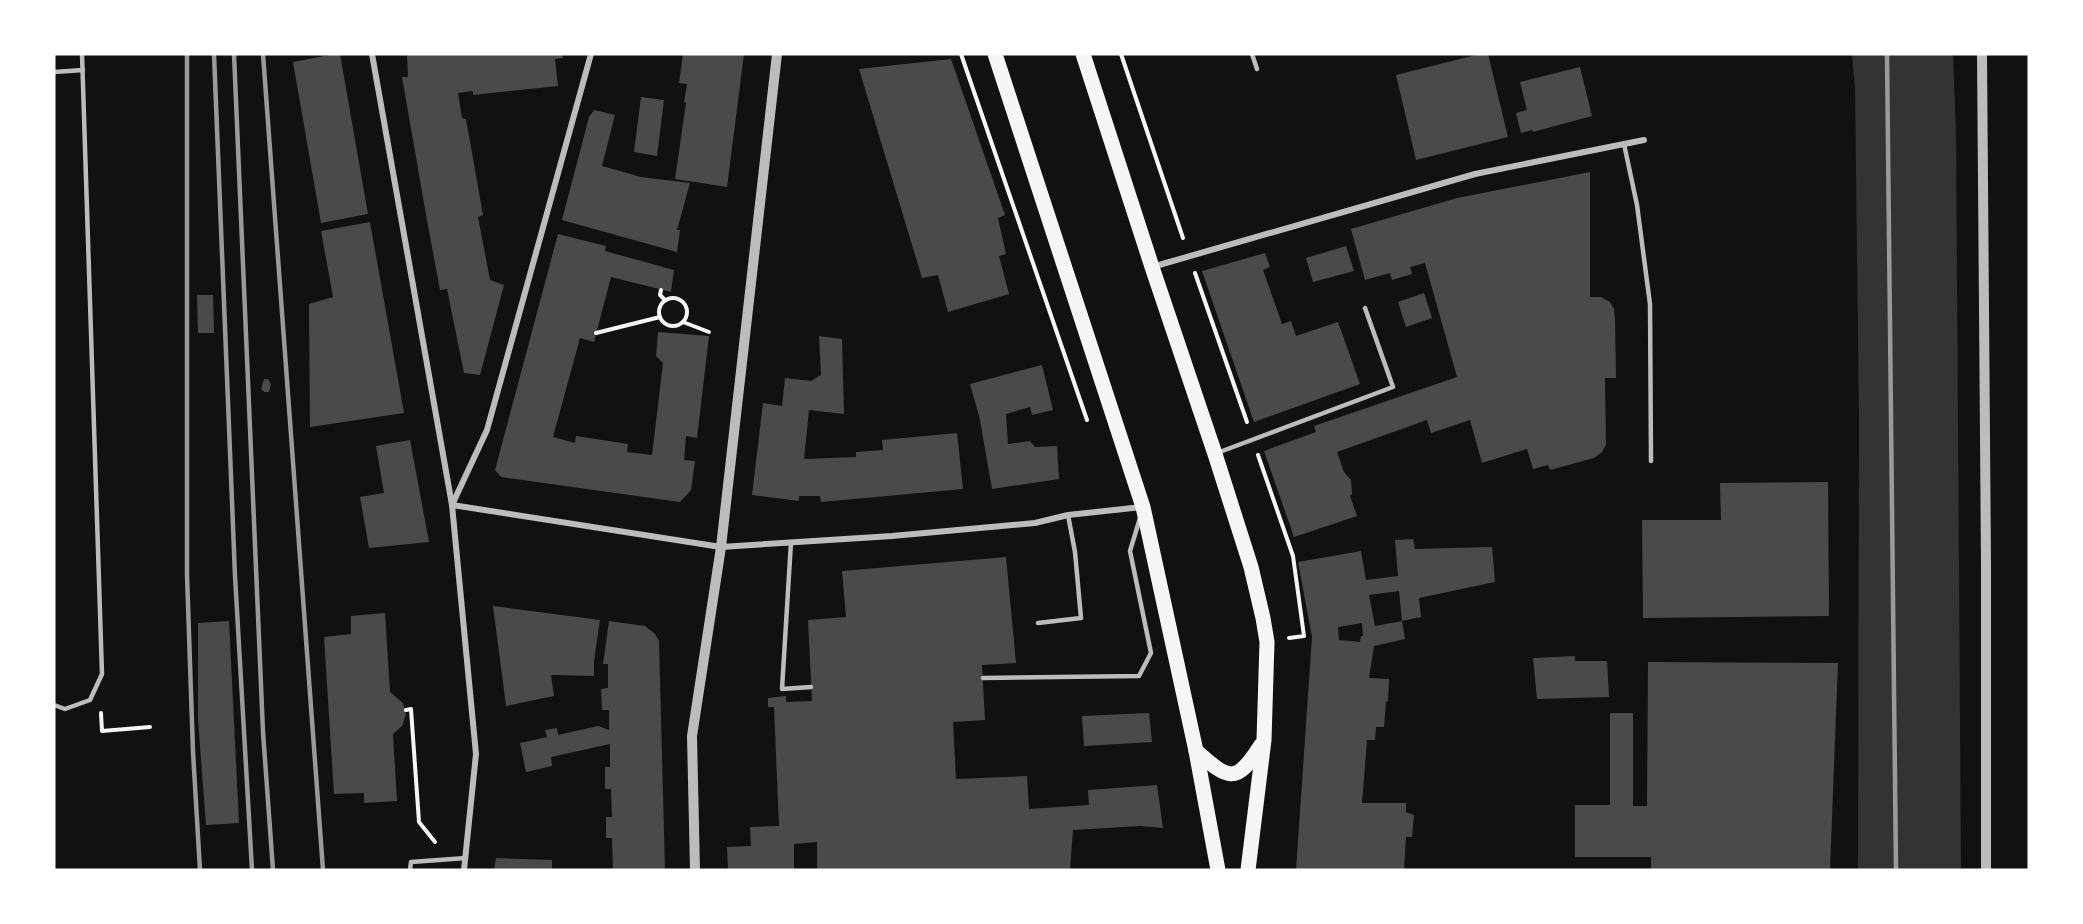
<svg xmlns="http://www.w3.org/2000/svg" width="2083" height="924" font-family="Literata,serif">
	<rect width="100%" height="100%" fill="#111"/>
	<path fill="#333" d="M1852,54H1953L1956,132L1961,870H1858L1859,418L1855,88Z"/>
	<g fill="#4a4a4a" fill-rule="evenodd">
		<path d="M335,54H340L368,214L321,223L293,62Z"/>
		<path d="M421,54H562L563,58L555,59L558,86L473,95V91L458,93L462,118L466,119L483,215L478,217L490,280L504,285L480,375L464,373L447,289L440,290L428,226L402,77H408L407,55Z"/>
		<path d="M683,54H744L727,187L675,179L686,103L684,102L687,84L679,83Z"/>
		<path d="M1480,54H1488L1508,137L1416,160L1396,75Z"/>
		<path d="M951,59L1005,215L998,218L1006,254L999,256L1009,294L948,312L938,275L922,278L859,69Z"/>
		<path d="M1580,67L1592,116L1533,132L1532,130L1521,133L1516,113L1527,110L1520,82Z"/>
		<path d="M641,97L664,100L657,156L634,152Z"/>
		<path d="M594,110L615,115L602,166L641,177L690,183L677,230H680L677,252L562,220L589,117Z"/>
		<path d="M1590,172V297H1601L1610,302L1614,309L1615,321L1616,378H1605L1606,445L1602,452L1594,458L1550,470L1548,465L1533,469L1527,449L1482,463L1470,420L1431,433L1427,420L1337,452L1344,472L1351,480L1352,494L1350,496L1357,516L1294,537L1264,451L1316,432L1314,426L1457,377L1425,263L1410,267L1412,274L1392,280L1390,273L1365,280L1351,229L1457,198Z"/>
		<path d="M370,222L404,413L310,427L309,304L333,297L321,231Z"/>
		<path d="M558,234L606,246L605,251L674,270L671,292L611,277L594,342L580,338L553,437L575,443L576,436L628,444L627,452L652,455L663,363L656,356L658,332L709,336L697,438L686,436L684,460L695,461L691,490L680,502L501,477L495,470Z"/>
		<path d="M1346,246L1354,271L1313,282L1306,258Z"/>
		<path d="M1265,253L1270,267L1263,270L1282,324L1291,321L1296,336L1338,322L1360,384L1254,422L1202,271Z"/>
		<path d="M1424,293L1432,318L1406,327L1398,302Z"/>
		<path d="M197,295H213L214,333H198Z"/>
		<path d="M819,336L842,339L844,414L809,410L804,459L856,457V452L883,450L882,440L957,433L963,489L821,502L820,496H799V501L752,495L763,403L782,406L785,378L811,381L821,375Z"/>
		<path d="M1042,365L1053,410L1032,415L1030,407L1006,414L1008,444L1030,441L1035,447L1057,446L1059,479L992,489L980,420L970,384Z"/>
		<path d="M264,379H268L271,384L269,392H264L261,389Z"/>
		<path d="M410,440L429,542L369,548L360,497L384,493L376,446Z"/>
		<path d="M1828,482L1829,616L1643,618L1642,520H1721L1720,483Z"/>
		<path d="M1413,539L1415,549L1492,547L1495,582L1419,598L1421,617L1402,621L1405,639L1374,646L1369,678L1389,679L1388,701L1386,702L1384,727H1376L1375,740H1367L1362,803H1406V812L1414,815L1412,837H1406L1404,870H1296L1312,637L1298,562L1361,551L1366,580L1398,576L1395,540ZM1399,591L1402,621L1375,626L1369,595ZM1362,623L1363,636H1361L1360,642L1339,640L1338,627Z"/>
		<path d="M1006,557L1016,663L982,665L985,720L953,722L956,779L1027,776L1029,809L1089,805L1088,790L1157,785L1163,828L1140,826L1073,830L1070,870H817V842L794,844V870H728L727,847L751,846L750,827L779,826L774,707H768V698L786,696V702L812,701L808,620L846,617L842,571Z"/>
		<path d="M493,606L600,620L594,661V676L551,675L554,696L506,706Z"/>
		<path d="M385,613L390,692L403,703L406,714L402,726L393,734L397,801L364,803V793L334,794L324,637L351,634V616Z"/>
		<path d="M229,621L239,823L206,825L198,720V623Z"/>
		<path d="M609,621L645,626L655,634L659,641L665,870H613L612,838H606V817H612L611,789H605V767H610V744L551,757L552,766L526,772L520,743L547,737L545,730L557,728L558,735L598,726L609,730V710H602L601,689L608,688V664H603Z"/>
		<path d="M1575,656V661H1607L1609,697L1537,699L1533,658Z"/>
		<path d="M1648,662L1838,663L1830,870H1651V857H1575V805H1610V713H1633V806H1647Z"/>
		<path d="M1149,713L1152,742L1084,746L1082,716Z"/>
		<path d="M496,858L552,860V870H494Z"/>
	</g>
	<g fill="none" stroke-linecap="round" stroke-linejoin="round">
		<g stroke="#f5f5f5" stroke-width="4">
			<path d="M961,54L1087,420"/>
			<path d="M1121,54L1183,238"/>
			<path d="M1195,273L1247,422"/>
			<path d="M661,290L660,295L665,300"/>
			<circle cx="673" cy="312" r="14"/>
			<path d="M683,322L709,332"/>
			<path d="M596,333L660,317"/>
			<path d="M1258,455L1293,556L1304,636L1289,638"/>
			<path d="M406,710L411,709L419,822L435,842"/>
			<path d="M101,713L102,731L150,727"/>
		</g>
		<g stroke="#bcbcbc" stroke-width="4.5">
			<path d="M1252,54L1257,69"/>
			<path d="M54,72L83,70"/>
			<path d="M1624,144L1637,205L1650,304L1651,461"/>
			<path d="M1217,453L1393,387L1365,308"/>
			<path d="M791,542L782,689L811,687"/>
			<path d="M1038,623L1081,618L1075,552L1068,515"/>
			<path d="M983,678L1139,676L1151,653L1130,551L1140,518"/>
			<path d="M54,705L65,709L90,700L102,674L82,54"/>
			<path d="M410,870L411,862L466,858"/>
		</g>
		<g stroke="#bcbcbc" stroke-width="6">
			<path d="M372,54L452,505L476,754L464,870"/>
			<path d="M1152,267L1475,174L1644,140"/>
			<path d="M452,505L721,547L892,536L1035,523L1068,515L1142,507"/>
			<path d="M452,505L487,430L591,54"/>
		</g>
		<g stroke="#bcbcbc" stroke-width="10">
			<path d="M1982,54L1986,564V870"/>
			<path d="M695,870L692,736L721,547L777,54"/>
		</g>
		<g stroke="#f5f5f5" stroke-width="15">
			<path d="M995,54L1143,507L1196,751L1218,870"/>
			<path d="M1083,54L1152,267L1215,454L1251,567L1263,618L1267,642L1264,740L1248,870"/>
			<path d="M1196,751C1229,780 1236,785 1261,745"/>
		</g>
		<g stroke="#9a9a9a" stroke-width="4.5">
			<path d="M187,54V575L193,752L200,870"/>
			<path d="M214,54L235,576L252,870"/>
			<path d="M234,54L263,732L273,870"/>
			<path d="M263,54L323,870"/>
			<path d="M1887,54L1896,870"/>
		</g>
	</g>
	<rect width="2083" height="924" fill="none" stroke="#ffffff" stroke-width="111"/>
</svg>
